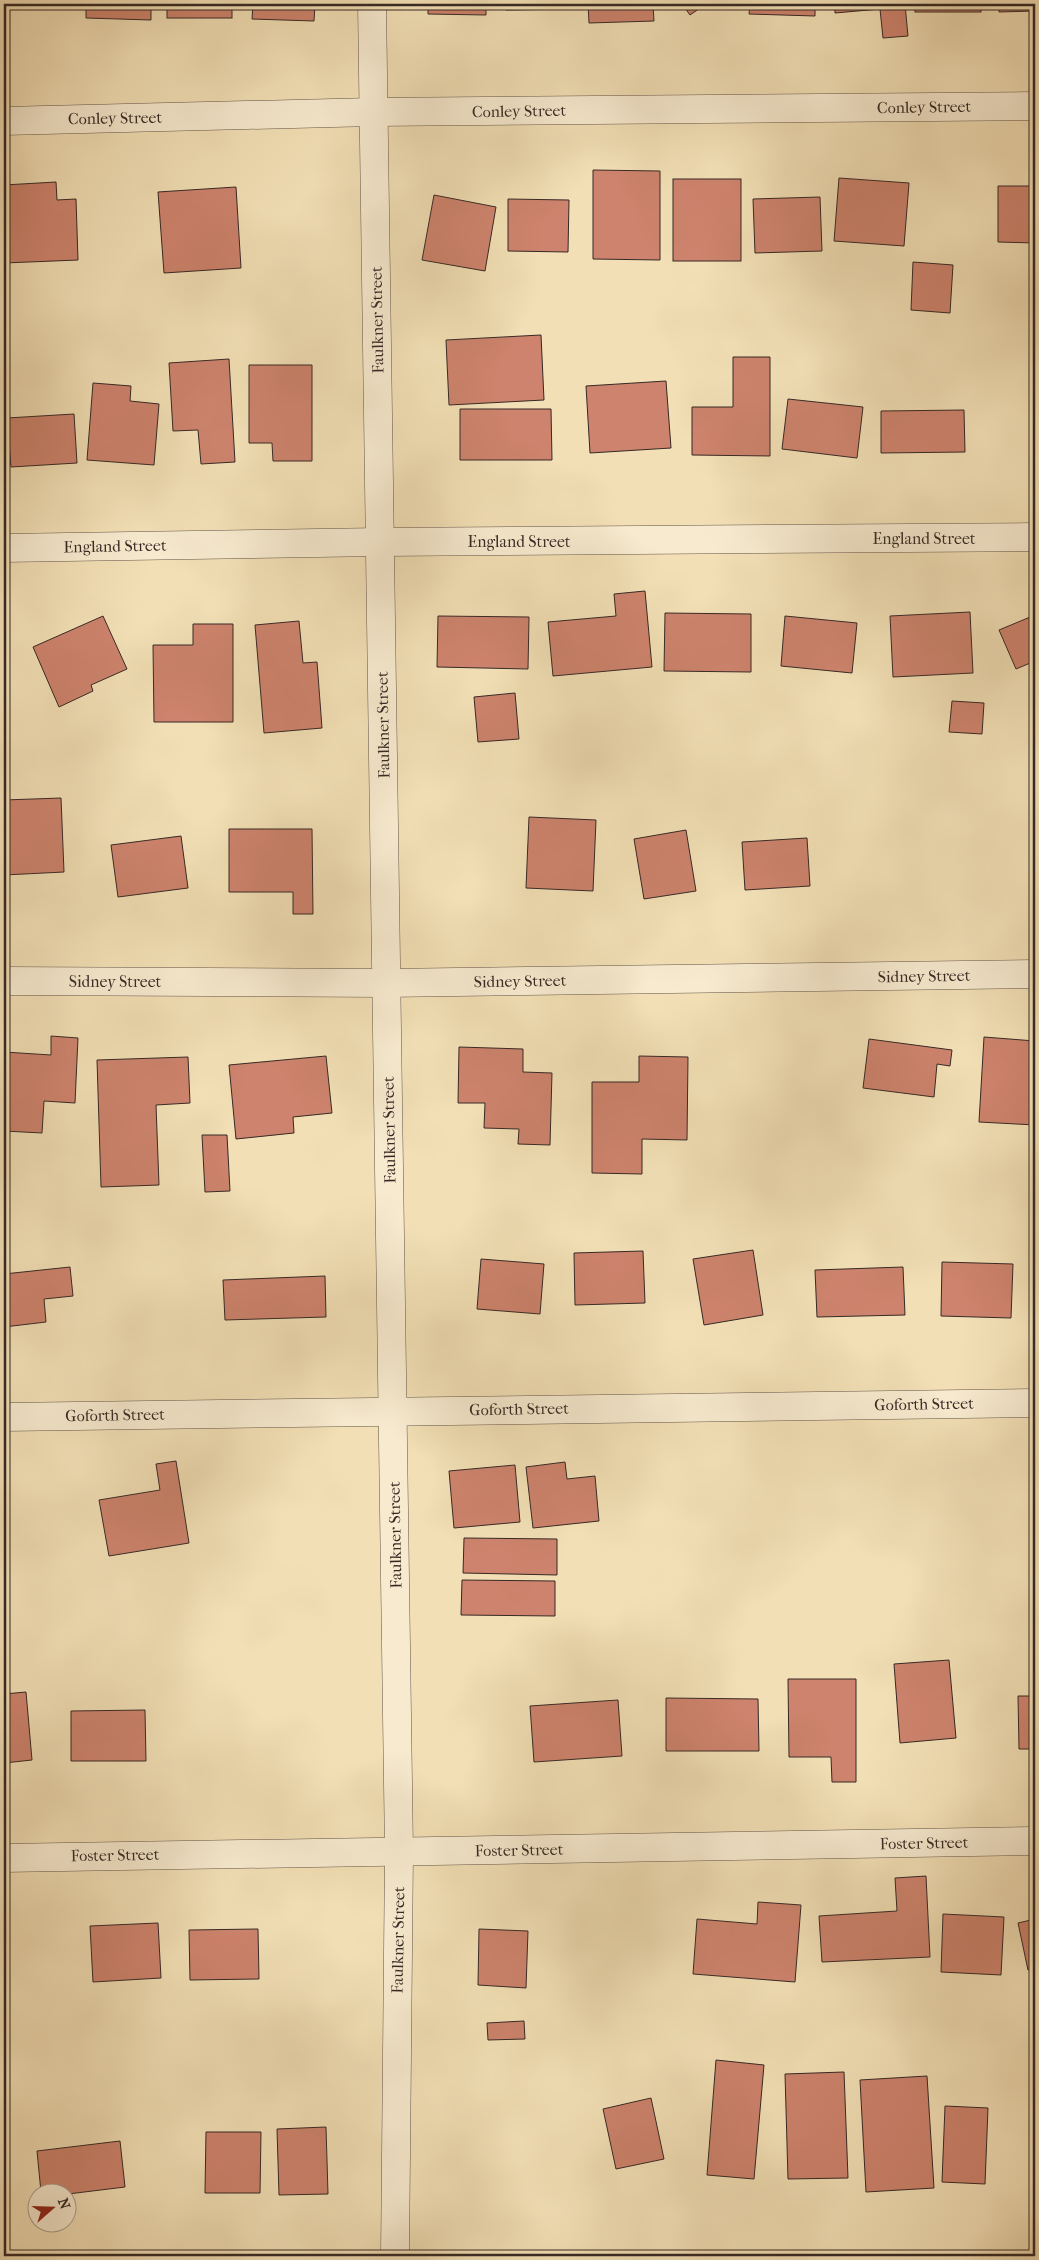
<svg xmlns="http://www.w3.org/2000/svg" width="1039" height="2260" font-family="'IM FELL French Canon',serif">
	<rect width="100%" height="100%" fill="#f2dfb5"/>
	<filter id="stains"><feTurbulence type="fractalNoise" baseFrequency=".004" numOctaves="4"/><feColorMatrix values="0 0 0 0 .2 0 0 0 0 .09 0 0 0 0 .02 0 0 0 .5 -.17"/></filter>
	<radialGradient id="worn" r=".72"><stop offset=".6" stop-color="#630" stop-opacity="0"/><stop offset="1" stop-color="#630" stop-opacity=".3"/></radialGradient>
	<g fill="#cd836d" stroke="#362925">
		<path d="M86,4H151V20L86,18Z"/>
		<rect x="167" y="4" width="65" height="14"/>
		<path d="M253,4H315L314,21L252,19Z"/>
		<path d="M428,4H486V15L428,14Z"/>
		<path d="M506,4H571L572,9L506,10Z"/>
		<path d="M588,4H653L654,21L589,23Z"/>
		<path d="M682,4H706L690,15Z"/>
		<path d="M750,4H815V16L749,14Z"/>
		<path d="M835,4H905L908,36L883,38L880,9L835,13Z"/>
		<rect x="915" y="4" width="66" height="8"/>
		<path d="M999,4H1035V11L999,12Z"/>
		<path d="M593,170L660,171V260L593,259Z"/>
		<path d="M839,178L909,183L904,246L834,241Z"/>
		<rect x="673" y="179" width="68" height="82"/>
		<path d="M56,182L57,200L76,199L78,260L4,263V185Z"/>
		<path d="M998,186H1035V243L998,242Z"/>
		<path d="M236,187L241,268L164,273L158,192Z"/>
		<path d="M434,195L496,207L485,271L422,260Z"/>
		<path d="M820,197L822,251L755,253L753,199Z"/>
		<path d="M508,199L569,200L568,252L508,251Z"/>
		<path d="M913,262L953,265L950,313L911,310Z"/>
		<path d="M541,335L544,400L449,405L446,340Z"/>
		<path d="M733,357H770V456L692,455V407H733Z"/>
		<path d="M229,359L235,462L201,464L198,430L173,431L169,363Z"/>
		<path d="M249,365H312V461H273L272,443H249Z"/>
		<path d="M666,381L671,448L590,453L586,386Z"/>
		<path d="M93,383L131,386L130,401L159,404L154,465L87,460Z"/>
		<path d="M788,399L863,407L857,458L782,449Z"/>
		<path d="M460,409H551L552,460H460Z"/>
		<path d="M964,410L965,452L881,453V411Z"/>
		<path d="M74,414L77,463L11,467L7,418Z"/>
		<path d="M645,591L652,667L553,676L548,622L616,616L614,594Z"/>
		<path d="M970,612L973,673L893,677L890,616Z"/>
		<path d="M665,613L751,614V672L664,671Z"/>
		<path d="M1035,615V661L1016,669L999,630Z"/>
		<path d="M103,616L127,669L91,685L93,691L59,707L33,647Z"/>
		<path d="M438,616L529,617L528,669L437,667Z"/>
		<path d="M785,616L857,623L852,673L781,666Z"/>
		<path d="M299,621L303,663L317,662L322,728L264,733L255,625Z"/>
		<path d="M193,624H233V722H154L153,645H193Z"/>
		<path d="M515,693L519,739L478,742L474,697Z"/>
		<path d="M952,701L984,703L982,734L949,732Z"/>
		<path d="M61,798L64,872L4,875V800Z"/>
		<path d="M529,817L596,820L593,891L526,888Z"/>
		<path d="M229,829H312L313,914H293V892H229Z"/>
		<path d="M686,830L696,891L644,899L634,839Z"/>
		<path d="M181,836L188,888L118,897L111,845Z"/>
		<path d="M807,838L810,886L745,890L742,842Z"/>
		<path d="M51,1036L78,1038L75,1103L44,1101L42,1133L4,1131V1052L51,1055Z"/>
		<path d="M984,1037L1035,1041V1125L979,1122Z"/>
		<path d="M869,1039L952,1050L950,1066L937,1064L934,1097L863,1088Z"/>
		<path d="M459,1047L523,1049V1072L552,1073L550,1145L518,1144L519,1129L484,1128L485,1103H458Z"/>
		<path d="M326,1056L332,1113L293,1117L294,1133L236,1139L229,1065Z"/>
		<path d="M639,1056L688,1057L687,1140L642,1139V1174L592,1173V1082H639Z"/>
		<path d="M188,1057L190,1103L156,1105L159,1185L101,1187L97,1060Z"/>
		<path d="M202,1135H227L230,1191L205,1192Z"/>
		<path d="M753,1250L763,1315L704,1325L693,1259Z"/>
		<path d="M643,1251L645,1303L575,1305L574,1253Z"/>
		<path d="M481,1259L544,1264L540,1314L477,1309Z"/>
		<path d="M942,1262L1013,1264L1011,1318L941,1316Z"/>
		<path d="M70,1267L73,1296L44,1299L46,1322L4,1327V1274Z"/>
		<path d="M903,1267L905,1315L817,1317L815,1270Z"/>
		<path d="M325,1276L326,1317L225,1320L223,1280Z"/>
		<path d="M176,1461L189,1543L109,1556L99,1500L160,1490L156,1464Z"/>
		<path d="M565,1462L567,1479L595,1476L599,1521L533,1528L526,1467Z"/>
		<path d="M515,1465L520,1522L454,1528L449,1471Z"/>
		<path d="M464,1538L557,1539V1575L463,1573Z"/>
		<path d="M462,1580L555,1581V1616L461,1615Z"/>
		<path d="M949,1660L956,1738L900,1743L894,1664Z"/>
		<path d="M788,1679H856V1782H832L831,1757H789Z"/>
		<path d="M26,1692L32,1760L4,1763V1694Z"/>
		<path d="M1018,1696H1035V1749H1019Z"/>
		<path d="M666,1698L758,1699L759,1751H666Z"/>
		<path d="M618,1700L622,1756L534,1762L530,1706Z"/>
		<path d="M145,1710L146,1761H71V1711Z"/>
		<path d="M926,1876L930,1957L822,1962L819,1916L897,1911L895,1878Z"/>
		<path d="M758,1902L801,1905L795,1982L693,1974L697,1919L757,1924Z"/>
		<path d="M943,1914L1004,1917L1001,1975L941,1972Z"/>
		<path d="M1035,1919V1969L1028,1970L1018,1923Z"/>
		<path d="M158,1923L161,1978L93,1982L90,1926Z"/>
		<path d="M258,1929L259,1979L190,1980L189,1930Z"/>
		<path d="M479,1929L528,1931L526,1988L478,1985Z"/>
		<path d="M524,2021L525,2039L488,2040L487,2023Z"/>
		<path d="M716,2060L764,2065L754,2179L707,2175Z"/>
		<path d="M844,2072L848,2178L788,2179L785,2074Z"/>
		<path d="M927,2076L934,2188L866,2192L860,2080Z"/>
		<path d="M651,2098L664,2159L616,2169L603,2109Z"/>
		<path d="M945,2106L988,2108L985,2184L942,2182Z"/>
		<path d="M326,2127L328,2194L279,2195L277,2129Z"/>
		<path d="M206,2132H261L260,2193H205Z"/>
		<path d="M120,2141L125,2187L68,2194L41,2192L37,2151Z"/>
	</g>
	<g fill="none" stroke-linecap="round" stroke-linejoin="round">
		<defs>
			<g id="minor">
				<path d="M372,4L399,1852L395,2256"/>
				<path d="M4,121L373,112L1035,106"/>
				<path d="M4,548L380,542L1035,537"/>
				<path d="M4,981L386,983L1035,974"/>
				<path d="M4,1417L1035,1403"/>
				<path d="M4,1858L1035,1841"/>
			</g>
		</defs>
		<use href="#minor" stroke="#655649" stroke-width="29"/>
		<use href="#minor" stroke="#f7eacf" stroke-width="28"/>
	</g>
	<g text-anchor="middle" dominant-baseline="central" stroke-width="5" stroke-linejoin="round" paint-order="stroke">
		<g font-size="16" fill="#362925" stroke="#f7eacf">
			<text transform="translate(924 107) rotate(-1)">Conley Street</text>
			<text transform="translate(519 111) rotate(-1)">Conley Street</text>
			<text transform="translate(115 118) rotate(-1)">Conley Street</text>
			<text transform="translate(377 320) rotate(-91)">Faulkner Street</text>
			<text x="924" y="538">England Street</text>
			<text x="519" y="541">England Street</text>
			<text transform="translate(115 546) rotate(-1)">England Street</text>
			<text transform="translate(383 725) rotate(-91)">Faulkner Street</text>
			<text transform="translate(924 976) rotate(-1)">Sidney Street</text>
			<text x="115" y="981">Sidney Street</text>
			<text transform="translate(520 981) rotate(-1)">Sidney Street</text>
			<text transform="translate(389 1130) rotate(-91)">Faulkner Street</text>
			<text transform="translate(924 1404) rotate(-1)">Goforth Street</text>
			<text transform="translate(519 1409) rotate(-1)">Goforth Street</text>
			<text transform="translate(115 1415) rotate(-1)">Goforth Street</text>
			<text transform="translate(395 1535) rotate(-91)">Faulkner Street</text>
			<text transform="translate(924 1843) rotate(-1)">Foster Street</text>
			<text transform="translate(519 1850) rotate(-1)">Foster Street</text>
			<text transform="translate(115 1855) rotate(-1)">Foster Street</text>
			<text transform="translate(398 1940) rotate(-89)">Faulkner Street</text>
		</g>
	</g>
	<rect width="1039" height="2260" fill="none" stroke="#f2dfb5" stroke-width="20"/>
	<rect x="5" y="5" width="1029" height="2250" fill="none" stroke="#362925" stroke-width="2.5"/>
	<rect x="10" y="10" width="1019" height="2240" fill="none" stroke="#362925"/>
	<g transform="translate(52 2208) rotate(70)"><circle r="24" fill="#f7eacf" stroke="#aa9d8b"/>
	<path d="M0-4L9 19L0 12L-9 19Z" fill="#8f2418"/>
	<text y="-8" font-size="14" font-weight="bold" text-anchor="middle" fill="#362925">N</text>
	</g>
	<rect width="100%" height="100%" filter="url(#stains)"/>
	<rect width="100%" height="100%" fill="url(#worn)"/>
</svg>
